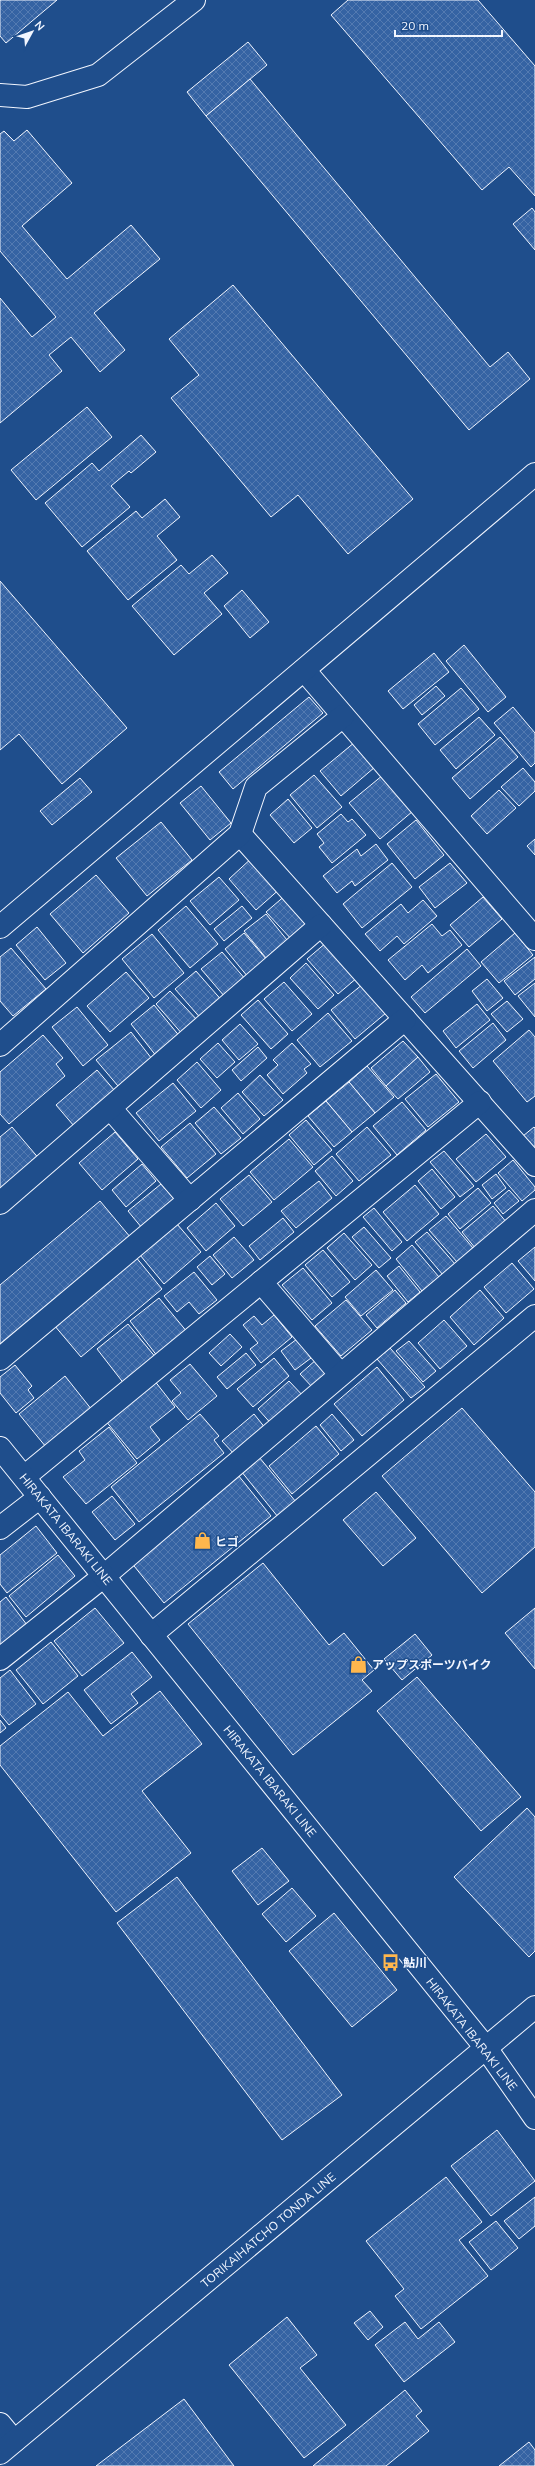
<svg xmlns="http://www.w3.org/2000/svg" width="535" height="2466" font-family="Mulish,'Noto Sans JP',sans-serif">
	<defs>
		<pattern id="building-cross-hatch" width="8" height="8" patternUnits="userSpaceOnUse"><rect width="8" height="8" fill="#3563a3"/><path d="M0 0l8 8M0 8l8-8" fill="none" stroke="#537ab1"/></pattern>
	</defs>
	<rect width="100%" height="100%" fill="#1f4e8c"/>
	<g fill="url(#building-cross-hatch)" stroke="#f2f6ff">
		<path d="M0,0H57L6,43L0,36Z"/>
		<path d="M348,0H478L535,66V196L509,167L482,190L331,15Z"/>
		<path d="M248,42L267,65L206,116L187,92Z"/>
		<path d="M250,79L490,367L508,352L530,379L469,430L206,116Z"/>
		<path d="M27,130L72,183L22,226L67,279L131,225L160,259L94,313L125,350L100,372L71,337L49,355L62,371L0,423V298L32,337L56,317L0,251V134L4,131L14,141Z"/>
		<path d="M532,208L535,212V250L513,224Z"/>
		<path d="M233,285L413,499L348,554L298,495L271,517L171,398L199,375L169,339Z"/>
		<path d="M87,407L112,437L36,500L11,470Z"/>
		<path d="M141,435L156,452L131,473L129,471L111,486L130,507L82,547L45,503L92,463L99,471Z"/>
		<path d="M165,499L180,517L157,536L177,560L128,600L87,551L136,511L142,518Z"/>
		<path d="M212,555L228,573L204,593L222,614L174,655L132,606L181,565L189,574Z"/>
		<path d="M0,581L127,728L62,784L19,734L0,750Z"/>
		<path d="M242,590L269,622L250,638L224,606Z"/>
		<path d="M464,645L506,697L488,712L446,661Z"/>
		<path d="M434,653L449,672L403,709L388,691Z"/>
		<path d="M436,686L445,696L422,715L414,705Z"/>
		<path d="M461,688L479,709L435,745L418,724Z"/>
		<path d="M309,697L323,713L233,789L219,772Z"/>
		<path d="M513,707L535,733V763L531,767L494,723Z"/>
		<path d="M479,717L495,735L456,769L440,750Z"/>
		<path d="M500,737L518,757L470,799L452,778Z"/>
		<path d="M355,742L375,767L341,796L320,771Z"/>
		<path d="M523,768L535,782V791L519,806L501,787Z"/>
		<path d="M314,775L342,807L317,828L290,795Z"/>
		<path d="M383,775L413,811L380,839L349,803Z"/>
		<path d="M80,778L92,792L52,825L40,811Z"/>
		<path d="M201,786L231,823L210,840L180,803Z"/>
		<path d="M499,790L516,808L487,834L471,816Z"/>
		<path d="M288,799L312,828L294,843L270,815Z"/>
		<path d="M341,814L348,822L352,819L366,835L332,863L319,847L324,843L317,834Z"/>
		<path d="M416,820L444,855L415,879L387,844Z"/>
		<path d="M161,822L192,860L147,896L116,858Z"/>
		<path d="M535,839V855L527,846Z"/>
		<path d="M376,844L388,860L355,886L352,881L337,893L323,876L357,849L361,856Z"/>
		<path d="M254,856L282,887L256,910L229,879Z"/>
		<path d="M392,863L412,887L362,928L343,904Z"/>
		<path d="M450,863L467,883L435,908L419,887Z"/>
		<path d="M96,875L129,913L83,953L50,914Z"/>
		<path d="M219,877L239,900L210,925L190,901Z"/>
		<path d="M287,894L314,924L294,942L266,912Z"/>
		<path d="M483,897L502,919L469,947L450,925Z"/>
		<path d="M423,900L437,916L404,944L397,936L380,951L365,934L401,904L408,913Z"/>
		<path d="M186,906L218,944L190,968L158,930Z"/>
		<path d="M242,906L252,918L224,941L214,929Z"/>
		<path d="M266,914L287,940L266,958L244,931Z"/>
		<path d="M432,924L442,936L450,930L462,945L428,973L422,965L405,980L388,960Z"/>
		<path d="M37,927L66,963L45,980L16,945Z"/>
		<path d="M244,933L267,960L248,977L225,949Z"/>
		<path d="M515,933L533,955L499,983L481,962Z"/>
		<path d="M152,934L184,973L154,998L122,959Z"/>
		<path d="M327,942L358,977L338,994L307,959Z"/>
		<path d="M11,948L46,989L13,1016L0,1001V957Z"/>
		<path d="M467,949L481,966L425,1013L411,997Z"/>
		<path d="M222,952L246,980L225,997L201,969Z"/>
		<path d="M535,957V979L515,995L504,981Z"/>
		<path d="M306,963L334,995L318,1009L290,978Z"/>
		<path d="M196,971L224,1003L203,1021L175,989Z"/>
		<path d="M126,972L149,998L110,1032L87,1006Z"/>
		<path d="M487,979L503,998L487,1011L472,991Z"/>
		<path d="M284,982L312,1014L292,1031L264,999Z"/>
		<path d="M535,983V1017L518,996Z"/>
		<path d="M363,984L386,1013L355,1039L331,1010Z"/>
		<path d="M170,991L199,1022L184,1036L156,1004Z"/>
		<path d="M258,1000L288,1034L271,1049L241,1015Z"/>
		<path d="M507,1001L523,1019L507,1032L491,1014Z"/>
		<path d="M477,1004L490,1020L456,1048L443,1031Z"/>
		<path d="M154,1005L181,1038L157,1057L131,1024Z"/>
		<path d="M77,1007L108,1045L83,1066L52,1027Z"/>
		<path d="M328,1013L352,1041L320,1067L297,1040Z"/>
		<path d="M493,1023L506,1040L473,1068L459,1051Z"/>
		<path d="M240,1024L258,1044L239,1060L222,1040Z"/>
		<path d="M529,1030L535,1037V1096L527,1102L493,1061Z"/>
		<path d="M131,1032L152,1059L118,1086L96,1060Z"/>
		<path d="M43,1035L63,1058L56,1064L65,1076L9,1124L0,1114V1072Z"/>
		<path d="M403,1041L418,1057L386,1086L371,1068Z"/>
		<path d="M218,1043L235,1062L217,1078L200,1059Z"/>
		<path d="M292,1043L311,1064L304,1069L307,1073L283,1094L267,1075L278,1065L273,1060Z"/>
		<path d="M258,1047L267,1058L241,1081L232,1070Z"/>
		<path d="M418,1057L430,1072L398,1099L386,1086Z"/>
		<path d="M197,1062L221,1090L201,1108L177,1080Z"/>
		<path d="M367,1066L394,1097L375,1113L349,1082Z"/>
		<path d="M97,1070L115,1091L74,1126L56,1105Z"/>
		<path d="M436,1074L459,1102L428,1127L405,1099Z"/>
		<path d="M260,1075L283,1100L264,1116L242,1092Z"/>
		<path d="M349,1082L375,1113L352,1132L326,1101Z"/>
		<path d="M173,1083L196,1111L159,1141L136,1113Z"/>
		<path d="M238,1093L260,1119L243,1134L221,1108Z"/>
		<path d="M326,1101L352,1132L334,1147L308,1116Z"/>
		<path d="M402,1102L426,1130L397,1155L373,1126Z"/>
		<path d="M214,1107L241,1138L221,1154L195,1123Z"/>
		<path d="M306,1120L332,1150L314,1165L289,1135Z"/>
		<path d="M190,1123L216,1154L187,1178L161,1147Z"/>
		<path d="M12,1127L41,1161L0,1195V1137Z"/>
		<path d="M367,1127L391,1155L359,1181L336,1154Z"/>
		<path d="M534,1127L535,1128V1152L523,1136Z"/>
		<path d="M115,1132L138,1159L102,1190L79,1163Z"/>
		<path d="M486,1134L506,1157L476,1182L456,1159Z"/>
		<path d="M289,1139L313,1167L274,1200L250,1172Z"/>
		<path d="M444,1151L474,1186L460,1197L430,1162Z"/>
		<path d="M332,1156L353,1181L336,1196L315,1171Z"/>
		<path d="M513,1160L535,1187V1190L522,1201L498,1173Z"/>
		<path d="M142,1164L156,1181L126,1207L112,1190Z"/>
		<path d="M432,1169L455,1197L441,1209L418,1181Z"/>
		<path d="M496,1174L506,1188L492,1199L482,1185Z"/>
		<path d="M249,1175L272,1202L243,1226L220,1199Z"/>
		<path d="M319,1181L332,1198L296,1228L281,1211Z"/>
		<path d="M161,1184L175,1200L142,1228L128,1211Z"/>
		<path d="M415,1185L439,1214L407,1241L383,1212Z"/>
		<path d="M478,1188L491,1203L460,1229L448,1214Z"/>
		<path d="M509,1190L519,1201L503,1214L494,1203Z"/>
		<path d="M100,1201L131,1238L0,1348V1285Z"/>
		<path d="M216,1203L235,1226L206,1251L187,1228Z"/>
		<path d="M493,1206L507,1223L476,1249L462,1232Z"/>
		<path d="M374,1208L402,1242L392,1251L363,1217Z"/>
		<path d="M446,1216L473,1248L457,1262L429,1230Z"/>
		<path d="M283,1218L294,1232L260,1260L249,1246Z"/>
		<path d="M177,1224L201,1252L164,1284L140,1255Z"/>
		<path d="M364,1227L391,1258L379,1268L352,1237Z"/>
		<path d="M427,1232L455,1264L443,1275L415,1242Z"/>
		<path d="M344,1233L372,1265L355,1280L327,1248Z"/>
		<path d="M234,1237L254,1260L232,1278L213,1255Z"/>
		<path d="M412,1245L439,1277L422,1291L396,1259Z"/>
		<path d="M535,1247V1281L518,1261Z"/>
		<path d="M323,1250L350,1282L332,1297L305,1265Z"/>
		<path d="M135,1256L162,1289L81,1357L54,1325Z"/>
		<path d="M210,1256L225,1274L212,1285L197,1267Z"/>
		<path d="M512,1263L534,1289L506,1313L484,1287Z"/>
		<path d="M399,1266L420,1292L408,1302L387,1276Z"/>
		<path d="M303,1268L332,1303L312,1320L282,1285Z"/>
		<path d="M376,1270L393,1290L361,1316L345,1297Z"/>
		<path d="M194,1272L217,1300L199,1314L189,1302L177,1312L164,1296Z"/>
		<path d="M395,1290L406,1303L377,1328L366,1315Z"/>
		<path d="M480,1290L504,1318L474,1345L450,1317Z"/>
		<path d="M159,1298L188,1333L158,1357L130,1321Z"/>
		<path d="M346,1300L372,1330L341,1356L315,1326Z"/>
		<path d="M274,1315L292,1337L261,1363L250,1349L258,1343L243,1325L254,1316L262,1325Z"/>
		<path d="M444,1320L467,1346L440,1369L418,1343Z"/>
		<path d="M128,1324L157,1359L125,1385L97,1349Z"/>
		<path d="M230,1334L242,1347L221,1366L209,1353Z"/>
		<path d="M297,1339L311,1358L295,1370L281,1351Z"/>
		<path d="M409,1341L436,1371L423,1382L396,1351Z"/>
		<path d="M390,1348L425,1387L411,1398L377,1359Z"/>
		<path d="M246,1353L256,1365L227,1389L217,1377Z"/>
		<path d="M274,1358L289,1376L253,1407L237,1389Z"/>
		<path d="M317,1359L331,1375L314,1389L300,1374Z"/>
		<path d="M190,1364L217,1396L188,1420L172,1401L181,1393L170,1380Z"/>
		<path d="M15,1365L32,1386L28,1390L34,1398L16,1413L0,1393V1377Z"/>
		<path d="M377,1367L404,1400L362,1436L334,1404Z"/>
		<path d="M65,1376L92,1410L46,1447L19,1414Z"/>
		<path d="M154,1380L175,1407L150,1427L160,1440L137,1459L105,1420Z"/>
		<path d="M289,1381L305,1398L274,1427L258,1409Z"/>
		<path d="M462,1408L535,1492V1547L482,1593L382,1476Z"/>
		<path d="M200,1414L219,1436L214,1440L224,1453L139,1522L111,1487Z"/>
		<path d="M254,1414L266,1429L235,1455L222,1441Z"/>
		<path d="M332,1414L354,1440L341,1451L320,1425Z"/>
		<path d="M316,1426L339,1454L292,1494L269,1466Z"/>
		<path d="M109,1427L137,1463L86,1504L63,1477L85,1460L79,1451Z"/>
		<path d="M259,1457L296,1502L278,1517L241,1471Z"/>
		<path d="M238,1475L271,1516L164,1603L130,1561Z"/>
		<path d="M376,1492L416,1538L383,1566L343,1520Z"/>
		<path d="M112,1496L135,1524L115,1540L92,1512Z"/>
		<path d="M36,1526L57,1553L7,1593L0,1584V1555Z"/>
		<path d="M58,1555L75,1576L26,1617L9,1596Z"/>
		<path d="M263,1563L329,1645L344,1633L374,1670L362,1680L372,1691L293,1755L188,1624Z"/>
		<path d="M6,1597L30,1629L0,1651V1602Z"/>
		<path d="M95,1608L124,1643L82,1676L54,1641Z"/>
		<path d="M535,1608V1669L505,1633Z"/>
		<path d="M415,1634L432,1655L402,1680L384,1659Z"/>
		<path d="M51,1642L78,1676L43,1704L16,1670Z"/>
		<path d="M132,1652L152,1677L131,1694L138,1703L111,1724L84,1690Z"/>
		<path d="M10,1670L36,1704L9,1725L0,1714V1678Z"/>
		<path d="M417,1677L521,1797L481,1831L377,1711Z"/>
		<path d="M160,1691L202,1744L142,1791L191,1853L116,1912L0,1765V1746L68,1692L103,1736Z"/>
		<path d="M0,1720L6,1728L0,1733Z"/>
		<path d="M527,1808L535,1817V1951L529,1957L454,1877Z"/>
		<path d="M262,1848L289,1881L258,1905L232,1871Z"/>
		<path d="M177,1877L342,2095L282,2140L117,1923Z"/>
		<path d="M292,1888L316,1916L286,1942L262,1914Z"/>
		<path d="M334,1913L397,1990L352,2027L289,1951Z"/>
		<path d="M497,2130L535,2181L491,2216L451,2166Z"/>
		<path d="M446,2177L482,2222L459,2240L488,2276L421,2329L395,2296L404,2289L366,2241Z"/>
		<path d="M535,2197V2226L519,2239L504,2221Z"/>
		<path d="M496,2221L518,2248L491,2270L469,2242Z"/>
		<path d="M370,2311L383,2327L368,2340L354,2323Z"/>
		<path d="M287,2317L317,2355L300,2368L346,2425L304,2458L229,2365Z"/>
		<path d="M405,2322L418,2339L439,2322L455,2342L404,2382L375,2345Z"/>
		<path d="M405,2390L422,2411L416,2416L429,2431L386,2466H313Z"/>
		<path d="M184,2399L234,2466H96Z"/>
		<path d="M529,2442L535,2450V2466H499Z"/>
	</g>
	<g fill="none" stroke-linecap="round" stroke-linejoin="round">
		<defs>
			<g id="minor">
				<path d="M0,95L27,97L98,75L194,0"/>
				<path d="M304,670L535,939"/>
				<path d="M240,834L535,1165"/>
				<path d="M0,927L535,474"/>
				<path d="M0,1045L240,834L256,787L343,716"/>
				<path d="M111,1109L190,1200"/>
				<path d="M0,1203L321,925"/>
				<path d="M261,1282L340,1374"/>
				<path d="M0,1359L405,1019"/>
				<path d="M24,1477L480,1102"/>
				<path d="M0,1528L40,1497"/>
				<path d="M151,1635L535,1316"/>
				<path d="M0,1659L104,1576L535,1210"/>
			</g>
			<path id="tertiary" d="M0,2424L14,2441"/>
			<g id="secondary">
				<path d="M0,1448L486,2048L535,2118"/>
				<path d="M0,2453L535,2007"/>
			</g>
		</defs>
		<use href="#minor" stroke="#f2f6ff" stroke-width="24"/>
		<use href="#tertiary" stroke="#f2f6ff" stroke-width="24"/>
		<use href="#secondary" stroke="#f2f6ff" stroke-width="24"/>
		<use href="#minor" stroke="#1f4e8c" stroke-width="22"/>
		<use href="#tertiary" stroke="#1f4e8c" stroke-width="22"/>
		<use href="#secondary" stroke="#1f4e8c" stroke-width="22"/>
	</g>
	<defs>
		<symbol id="shop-bare" viewBox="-9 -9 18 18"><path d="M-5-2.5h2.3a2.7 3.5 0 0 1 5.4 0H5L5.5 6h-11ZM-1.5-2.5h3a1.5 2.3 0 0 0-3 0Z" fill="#ffb74d" stroke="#1f4e8c" stroke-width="2.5" paint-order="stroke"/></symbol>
		<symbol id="bus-bare" viewBox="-9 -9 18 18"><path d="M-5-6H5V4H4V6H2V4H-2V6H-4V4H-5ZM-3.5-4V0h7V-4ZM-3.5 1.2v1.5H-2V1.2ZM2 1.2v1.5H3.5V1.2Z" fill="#ffb74d" stroke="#1f4e8c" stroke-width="2.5" paint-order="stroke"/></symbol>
	</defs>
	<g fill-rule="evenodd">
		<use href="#shop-bare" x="190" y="1528" width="25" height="25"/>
		<use href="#shop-bare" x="346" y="1652" width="25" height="25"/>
		<use href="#bus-bare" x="378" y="1950" width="25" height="25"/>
	</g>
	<g text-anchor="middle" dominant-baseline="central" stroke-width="3" stroke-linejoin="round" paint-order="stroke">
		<g font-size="12" fill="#f2f6ff" stroke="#1f4e8c">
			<text transform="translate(66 1529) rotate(51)">HIRAKATA IBARAKI LINE</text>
			<text transform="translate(270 1781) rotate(51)">HIRAKATA IBARAKI LINE</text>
			<text transform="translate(472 2034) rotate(52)">HIRAKATA IBARAKI LINE</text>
			<text transform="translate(268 2230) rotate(-40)">TORIKAIHATCHO TONDA LINE</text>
		</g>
		<g font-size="12" font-weight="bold" fill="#f2f6ff" stroke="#1f4e8c" text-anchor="start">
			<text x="215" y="1541">ヒゴ</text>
			<text x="372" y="1664">アップスポーツバイク</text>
			<text x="403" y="1962">鮎川</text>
		</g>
	</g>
	<g transform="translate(32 32) rotate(50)" stroke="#1f4e8c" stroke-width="3" paint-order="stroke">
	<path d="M0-3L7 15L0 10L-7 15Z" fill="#f2f6ff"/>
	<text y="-6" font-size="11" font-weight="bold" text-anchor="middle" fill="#f2f6ff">N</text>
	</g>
	<path d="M395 30v6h107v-6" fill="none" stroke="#f2f6ff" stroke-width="2"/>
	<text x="401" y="30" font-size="12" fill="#f2f6ff" stroke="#1f4e8c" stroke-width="3" paint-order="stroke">20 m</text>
</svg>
